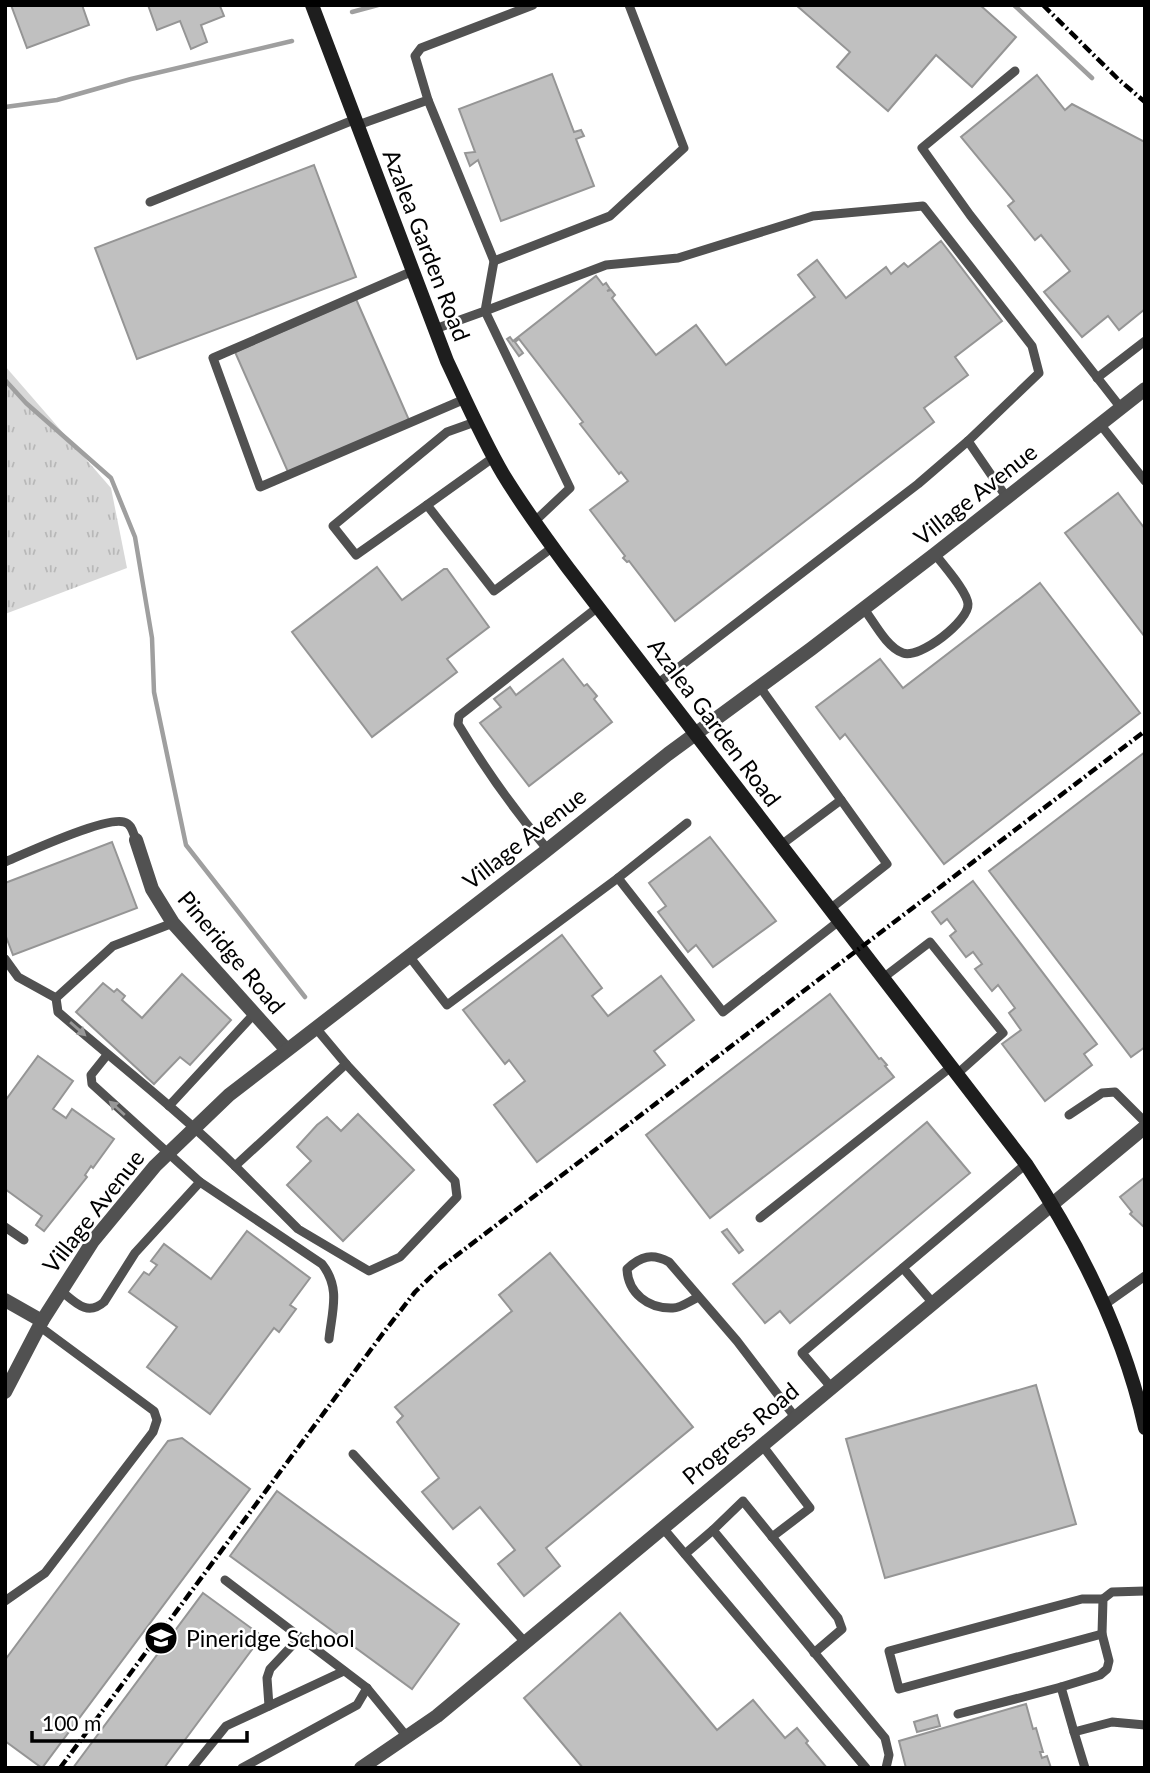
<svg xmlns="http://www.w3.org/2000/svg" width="1150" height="1773" font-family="Lato,sans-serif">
	<defs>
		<pattern id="grass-tufts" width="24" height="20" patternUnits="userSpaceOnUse" patternTransform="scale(1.75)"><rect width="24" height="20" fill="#d8d8d8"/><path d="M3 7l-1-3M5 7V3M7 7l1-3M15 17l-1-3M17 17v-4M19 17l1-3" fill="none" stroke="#b8b8b8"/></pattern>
	</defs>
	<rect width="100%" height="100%" fill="#fff"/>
	<path fill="url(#grass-tufts)" d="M5,366L111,488L127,568L5,614Z"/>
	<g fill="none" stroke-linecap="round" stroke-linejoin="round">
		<g stroke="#9f9f9f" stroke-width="4.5">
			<path d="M1014,5L1092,78"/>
			<path d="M352,12L378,5"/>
			<path d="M5,107L57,100L131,79L292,41"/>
			<path d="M5,380L26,403L111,478L135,537L152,638L154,692L186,845L305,997"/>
		</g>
	</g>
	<g fill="#c0c0c0" stroke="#959595" stroke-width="2">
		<path d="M11,5H82L89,25L27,48Z"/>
		<path d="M148,5H222L220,6L224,16L201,25L207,42L191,49L180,21L157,30Z"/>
		<path d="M796,5H980L1016,37L972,87L936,55L888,111L837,67L850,52Z"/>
		<path d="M552,74L574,132L581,130L584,136L576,139L594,186L501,221L478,160L470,166L465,153L475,152L459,109Z"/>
		<path d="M1037,75L1065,110L1072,104L1145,142V309L1119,330L1108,316L1082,337L1044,292L1070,271L1041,235L1035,240L1008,206L1014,201L961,137Z"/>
		<path d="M314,165L356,277L137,359L95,248Z"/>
		<path d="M941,241L1002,321L955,357L968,375L924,408L934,422L675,621L629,561L627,562L623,558L625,556L590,510L628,481L621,472L619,474L580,424L583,422L519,339L515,342L523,353L519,356L507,339L510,337L513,341L596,276L603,285L606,283L610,289L607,291L611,290L615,295L612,298L656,355L696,325L726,365L815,297L798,275L817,260L846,298L886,267L891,274L904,263L908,267Z"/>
		<path d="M356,299L409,420L288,472L235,352Z"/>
		<path d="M1118,493L1145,529V637L1065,533Z"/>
		<path d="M377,567L402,600L444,569H447L489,627L447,659L457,672L372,737L292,632Z"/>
		<path d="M1040,583L1140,713L944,864L845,734L840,739L816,707L880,659L903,688Z"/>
		<path d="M563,659L584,686L587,684L597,696L594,699L612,722L529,786L480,723L501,707L494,699L510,687L516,695Z"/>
		<path d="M1145,752V1047L1131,1057L989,871Z"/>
		<path d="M710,837L776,921L713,967L696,945L688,952L658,912L666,906L649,883Z"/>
		<path d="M112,842L137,908L13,955L5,934V883Z"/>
		<path d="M973,881L1097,1044L1084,1054L1092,1065L1045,1101L1002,1044L1021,1030L1009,1013L1015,1008L998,985L992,991L975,969L982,964L973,952L966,957L950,936L956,931L947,919L941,924L932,912Z"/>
		<path d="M562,935L602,988L592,996L608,1016L661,976L694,1020L654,1051L665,1065L537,1162L494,1105L525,1081L509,1060L505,1064L463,1010Z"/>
		<path d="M182,974L231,1020L190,1065L180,1057L154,1084L76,1012L103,983L114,992L117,989L125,996L122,1000L142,1018Z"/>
		<path d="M830,994L879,1059L881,1058L887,1065L885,1066L894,1077L710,1218L646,1135Z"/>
		<path d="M38,1056L73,1081L53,1109L66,1118L72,1109L114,1139L93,1168L91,1166L85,1175L87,1177L44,1231L36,1225L42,1216L5,1189V1101Z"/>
		<path d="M358,1114L414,1170L343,1241L287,1185L311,1161L297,1147L317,1125L327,1117L341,1131Z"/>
		<path d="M927,1122L970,1173L790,1323L780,1311L765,1323L733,1284Z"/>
		<path d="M1145,1177V1228L1130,1214L1132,1212L1120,1197Z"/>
		<path d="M727,1229L743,1250L739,1253L722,1232Z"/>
		<path d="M247,1231L310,1278L290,1305L296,1309L279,1332L274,1328L210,1414L147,1367L177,1327L129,1292L144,1272L149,1275L157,1265L151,1261L164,1244L211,1279Z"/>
		<path d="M550,1253L693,1427L546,1548L560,1566L524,1596L498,1564L515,1550L480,1507L453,1529L422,1492L439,1478L397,1422L403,1416L395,1407L512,1311L499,1295Z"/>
		<path d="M1036,1385L1076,1524L885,1578L846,1439Z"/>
		<path d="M182,1438L250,1489L42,1768L5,1741V1660L168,1441Z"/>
		<path d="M277,1491L459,1624L412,1689L230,1556Z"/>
		<path d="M203,1593L262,1636L164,1768H73Z"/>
		<path d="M620,1613L717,1730L753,1700L785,1738L797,1728L808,1741L806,1743L827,1768H583L524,1698Z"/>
		<path d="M1026,1704L1033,1729L1036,1728L1043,1752H1040L1042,1758L1047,1756L1051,1768H906L899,1741Z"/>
		<path d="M937,1715L940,1726L917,1732L914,1722Z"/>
	</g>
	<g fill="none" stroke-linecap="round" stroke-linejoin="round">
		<g stroke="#515151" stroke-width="9">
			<path d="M1015,71L922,148L970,215L1121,408"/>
			<path d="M428,100L494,261L485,311L435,329"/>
			<path d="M358,125L428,100L415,56L421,48L533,5"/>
			<path d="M150,202L356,119"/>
			<path d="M494,261L610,216L684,148L629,5"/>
			<path d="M413,271L213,358L260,487L465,399"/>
			<path d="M1097,378L1145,341"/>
			<path d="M1100,424L1145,481"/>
			<path d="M494,457L427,505L494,591L553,547"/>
			<path d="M427,505L356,555L333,526L447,432L475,422"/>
			<path d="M534,522L570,488L485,311L606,265L678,258L813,216L923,206L1032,346L1039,373L968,441L1007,498"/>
			<path d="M864,609C874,622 887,648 903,653C920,659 969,621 968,604C967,591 943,565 935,554"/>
			<path d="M657,684L918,484L968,441"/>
			<path d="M760,687L887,864L830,909"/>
			<path d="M781,845L841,800"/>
			<path d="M548,850C514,810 485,769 458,724L459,716L598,607"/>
			<path d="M5,862C26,853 106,816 124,822C132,824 133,833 136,840"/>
			<path d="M618,878L687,823"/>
			<path d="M173,923L113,946L56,998L58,1012C117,1063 179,1111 235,1166L346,1064L315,1027"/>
			<path d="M409,956L447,1005L618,878L723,1012L839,921"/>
			<path d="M5,959L18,977L56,998"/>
			<path d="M883,978L930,942L1003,1033L957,1074"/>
			<path d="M107,1055L91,1075L92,1084L200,1182L322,1264C341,1288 332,1311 329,1339"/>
			<path d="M169,1106L254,1014"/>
			<path d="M1069,1115L1102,1093L1115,1092L1145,1122"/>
			<path d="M235,1166L298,1229L369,1271L400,1257L457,1197L455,1181L346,1064"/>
			<path d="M760,1218L951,1067"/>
			<path d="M5,1227L24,1240"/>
			<path d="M903,1268L932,1302"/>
			<path d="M60,1290C75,1302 87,1317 104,1302L135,1253L200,1182"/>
			<path d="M699,1297C691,1300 681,1308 673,1308C648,1309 628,1293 627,1269C641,1256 652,1253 669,1262L737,1341L795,1417"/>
			<path d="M1104,1305L1145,1276"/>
			<path d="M831,1387L802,1353L1026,1164"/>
			<path d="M762,1445L810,1508L772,1537"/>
			<path d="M353,1454L524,1641"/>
			<path d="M662,1527L866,1768"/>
			<path d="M713,1530L743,1501L838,1618L842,1629L814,1653"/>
			<path d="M685,1554L713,1530L885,1738L889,1755L886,1768"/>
			<path d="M225,1580L367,1688L408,1738"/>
			<path d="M1145,1591L1112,1592L1103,1599L1102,1634L1109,1661L1107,1669L1100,1675L1061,1687L1074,1732L1112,1722L1145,1725"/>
			<path d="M5,1601L45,1573L153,1432L157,1420L154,1411L39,1326"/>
			<path d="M1102,1634L899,1689L889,1651L1082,1599H1103"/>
			<path d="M269,1706L267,1678L270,1669L300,1637"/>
			<path d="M958,1714L1061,1687"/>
			<path d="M1074,1732L1085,1768"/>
			<path d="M192,1768L226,1726L344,1671"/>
			<path d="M242,1768L357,1705L367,1688"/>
		</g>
		<g stroke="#515151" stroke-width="14">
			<path d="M136,840L152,889L173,923L286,1049"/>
			<path d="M5,1300L42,1321"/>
			<path d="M361,1768L437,1716L1145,1127"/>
		</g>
		<path stroke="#515151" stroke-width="14" d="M5,1392L42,1321L93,1241L155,1166L229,1095L542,854L668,754L811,649L935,554L1145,389"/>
		<path stroke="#1e1e1e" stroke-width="14" d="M312,5L447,361C465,399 482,438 503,474C523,507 545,537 568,568L1026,1164C1080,1245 1124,1333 1145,1428"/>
		<g stroke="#000" stroke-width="4.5" stroke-dasharray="10 3.5 2 3.5" stroke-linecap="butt">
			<path d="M1043,5L1118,79L1145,102"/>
			<path d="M60,1768L381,1336L415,1292L440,1268L1145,731"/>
		</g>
	</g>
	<defs><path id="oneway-solid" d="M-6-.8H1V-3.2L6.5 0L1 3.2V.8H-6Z" transform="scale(1.75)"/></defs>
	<g fill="#979797">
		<use href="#oneway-solid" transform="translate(78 1029) rotate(41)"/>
		<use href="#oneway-solid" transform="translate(117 1108) rotate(-138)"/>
	</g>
	<defs>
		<symbol id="school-disc" viewBox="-11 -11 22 22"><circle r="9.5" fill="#000" stroke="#fff"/><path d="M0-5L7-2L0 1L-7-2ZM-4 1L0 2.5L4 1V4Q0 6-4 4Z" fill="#fff"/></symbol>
	</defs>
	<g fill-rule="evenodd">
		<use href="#school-disc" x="142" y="1619" width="38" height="38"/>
	</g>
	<g text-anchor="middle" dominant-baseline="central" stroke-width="5" stroke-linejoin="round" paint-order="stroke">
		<g font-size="23" fill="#000" stroke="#fff">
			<text transform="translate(427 245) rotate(69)">Azalea Garden Road</text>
			<text transform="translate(975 494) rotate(-38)">Village Avenue</text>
			<text transform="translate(715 722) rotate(53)">Azalea Garden Road</text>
			<text transform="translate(524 838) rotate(-38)">Village Avenue</text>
			<text transform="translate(232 952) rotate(50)">Pineridge Road</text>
			<text transform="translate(93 1211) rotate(-52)">Village Avenue</text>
			<text transform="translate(740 1433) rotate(-40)">Progress Road</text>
		</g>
		<g font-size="23" fill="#000" stroke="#fff" text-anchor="start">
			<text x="186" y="1638">Pineridge School</text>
		</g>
	</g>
	<rect width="1150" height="1773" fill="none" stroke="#000000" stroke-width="14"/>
	<path d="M32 1731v10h215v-10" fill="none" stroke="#000000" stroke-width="3.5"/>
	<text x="42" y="1731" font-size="21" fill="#000000" stroke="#ffffff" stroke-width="5" paint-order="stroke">100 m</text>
</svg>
